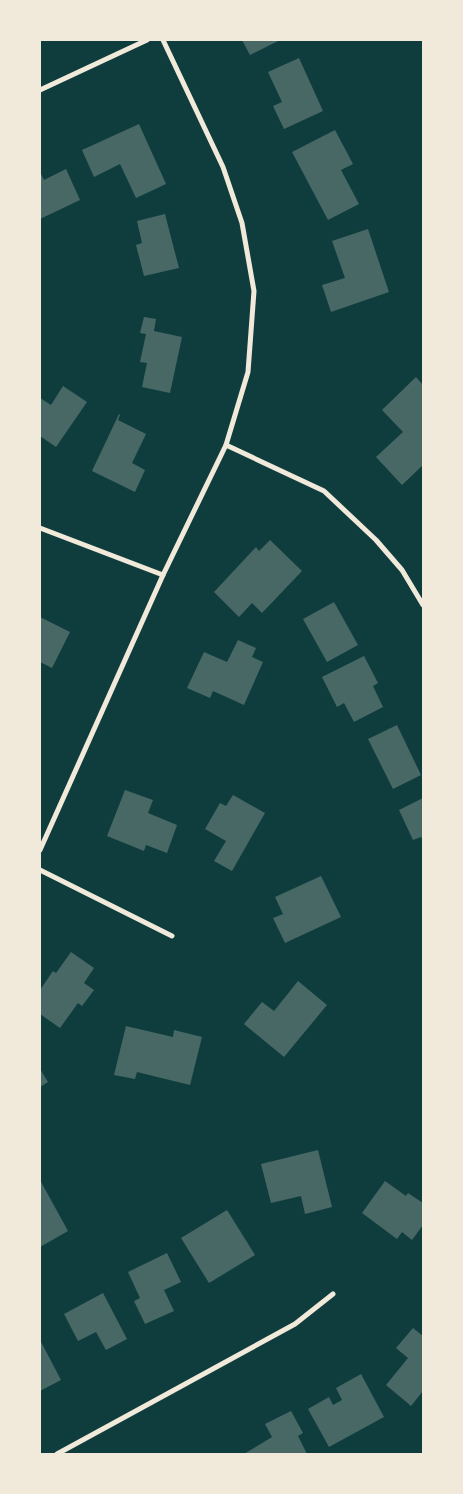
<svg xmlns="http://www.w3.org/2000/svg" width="463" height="1494" font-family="Lato,sans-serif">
	<rect width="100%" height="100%" fill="#0f3d3e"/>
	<g fill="#486865">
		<path d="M242,40H280L250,55Z"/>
		<path d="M299,58L323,111L284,129L273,106L282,102L268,72Z"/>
		<path d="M139,124L166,184L136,198L120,164L94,177L82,150Z"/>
		<path d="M335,130L353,164L341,170L359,204L328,220L292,152Z"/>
		<path d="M66,169L80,200L40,219V172L44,180Z"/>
		<path d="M165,214L179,268L144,276L136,245L142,243L137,221Z"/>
		<path d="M368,229L389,292L331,312L322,285L345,278L332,241Z"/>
		<path d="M144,317L156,319L154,331L182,337L170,393L142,387L147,363L140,362L146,334L140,333Z"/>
		<path d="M416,377L423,385V465L402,485L376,457L403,432L382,410Z"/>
		<path d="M63,386L87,402L56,447L40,436V398L51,405Z"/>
		<path d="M119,414L120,415L118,420L146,434L132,463L145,470L135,492L92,471Z"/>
		<path d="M270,540L302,571L262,613L252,603L239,617L214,592L256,547L259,551Z"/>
		<path d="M334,602L358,645L327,662L303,619Z"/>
		<path d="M40,617L70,632L52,668L40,662Z"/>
		<path d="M238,640L256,648L252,657L263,662L244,705L213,691L210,698L187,688L204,652L227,662Z"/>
		<path d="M364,656L378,683L373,686L383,707L354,722L344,703L337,707L322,677Z"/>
		<path d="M397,725L421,775L393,789L368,739Z"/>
		<path d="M125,790L153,800L148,813L177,825L167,853L146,845L144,851L107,836Z"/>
		<path d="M233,795L265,813L232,871L214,861L226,841L205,829L220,803L226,806Z"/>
		<path d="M423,798V841L421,837L413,840L399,810Z"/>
		<path d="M321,876L341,917L285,943L273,918L283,914L275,897Z"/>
		<path d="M71,952L94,968L84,983L94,990L82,1006L78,1003L60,1028L40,1014V990L53,971L56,973Z"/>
		<path d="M298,981L327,1005L284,1057L244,1024L262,1002L274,1011Z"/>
		<path d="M126,1026L173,1037L174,1030L202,1037L190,1085L137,1072L135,1079L114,1075Z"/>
		<path d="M40,1069L48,1082L40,1087Z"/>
		<path d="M318,1150L332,1207L305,1214L301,1196L271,1203L261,1164Z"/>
		<path d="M40,1180L68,1231L40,1247Z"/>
		<path d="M385,1181L406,1196L408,1193L423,1203V1225L412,1240L402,1232L397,1239L362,1213Z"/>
		<path d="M227,1210L255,1255L209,1283L181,1238Z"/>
		<path d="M167,1253L181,1282L164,1290L174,1311L145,1324L134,1301L140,1298L128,1272Z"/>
		<path d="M103,1293L127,1339L106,1350L96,1332L78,1341L64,1314Z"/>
		<path d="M413,1328L423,1336V1391L411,1406L386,1385L408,1358L396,1348Z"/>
		<path d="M40,1340L61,1380L40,1391Z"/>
		<path d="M361,1374L384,1417L329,1447L308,1409L329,1397L333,1405L342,1400L336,1388Z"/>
		<path d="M291,1411L303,1433L298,1436L307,1454H244L272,1437L265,1424Z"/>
	</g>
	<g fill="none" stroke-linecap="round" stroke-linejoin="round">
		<g stroke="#f1e9da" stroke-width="5">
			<path d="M40,90L147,40"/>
			<path d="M226,445L324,491L376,540L402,570L423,605"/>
			<path d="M40,528L163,575"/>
			<path d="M40,850L163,575L226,445L248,372L254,291L242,223L223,167L163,40"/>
			<path d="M40,870L172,936"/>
			<path d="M57,1454L295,1324L333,1294"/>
		</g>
	</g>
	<rect width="463" height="1494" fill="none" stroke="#f1e9da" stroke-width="82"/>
</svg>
